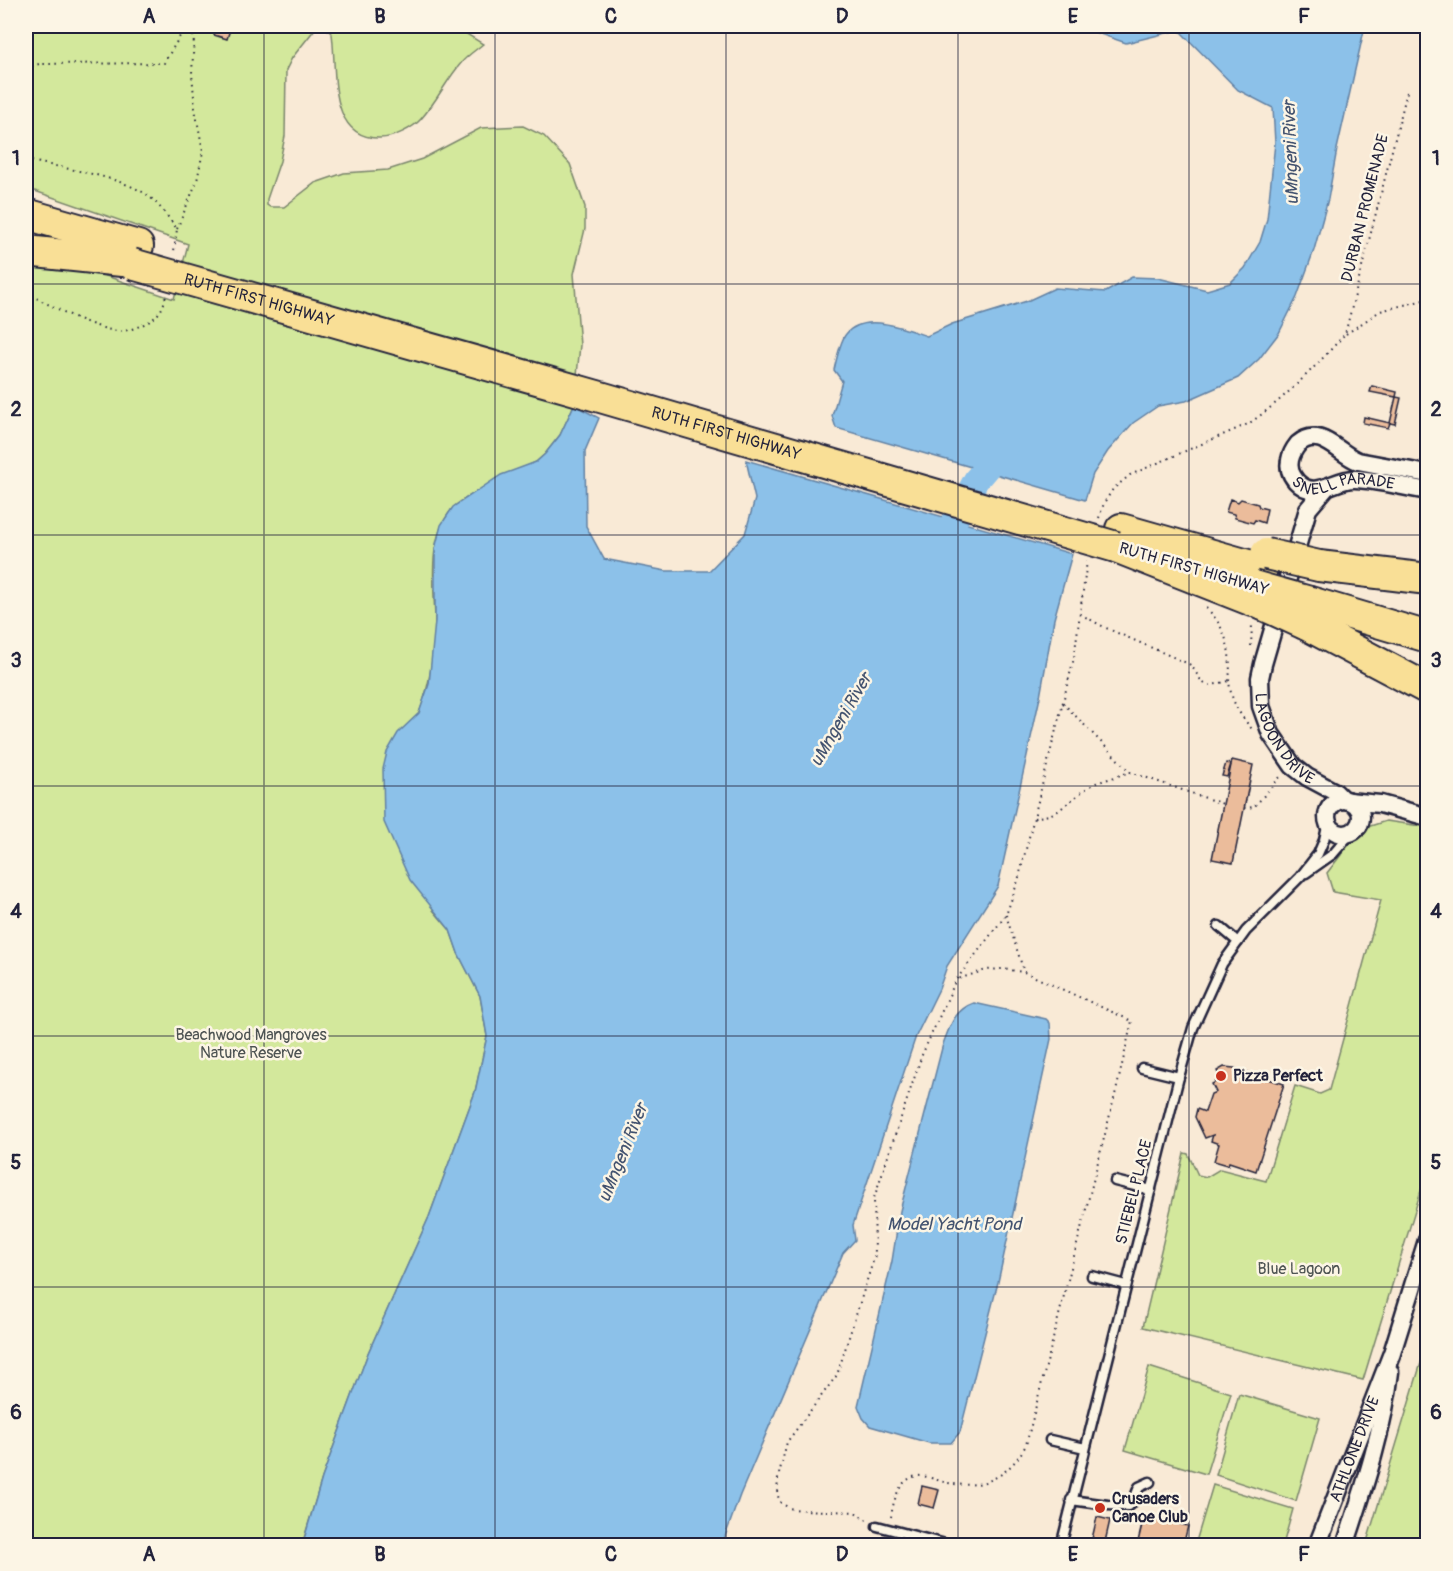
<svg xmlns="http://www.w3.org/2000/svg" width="1453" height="1571" font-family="Pangolin,sans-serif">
	<rect width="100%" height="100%" fill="#f9ead6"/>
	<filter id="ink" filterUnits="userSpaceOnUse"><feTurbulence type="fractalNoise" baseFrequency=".0167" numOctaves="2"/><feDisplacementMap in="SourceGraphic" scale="12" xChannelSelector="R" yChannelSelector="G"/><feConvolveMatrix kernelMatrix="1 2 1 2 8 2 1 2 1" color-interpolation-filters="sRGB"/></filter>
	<g filter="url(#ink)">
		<g fill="#d3e89c" stroke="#7a856c" stroke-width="1.5">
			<path d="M26,26H454L483,44C476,50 468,55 462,62C447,79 437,101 421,119C413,128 394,138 380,138C327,139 337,69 332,34L326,28L315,29L292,58L286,70L285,136L280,161L267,199V205L270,207H284L315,183L344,173L388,170L422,159L481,128L523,126L544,136L570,164L585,207V229L574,274L580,345L574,405L560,435L545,454L536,462C520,469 460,498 452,509C427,539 434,583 435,619C435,648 430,687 419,713L433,910L450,930L458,953L480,996L487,1036L475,1092L429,1217L368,1353L322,1478L302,1545H26V1228L31,1157L26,1116V265L106,276L174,299L188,244L26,188Z"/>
			<path d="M1386,821L1427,827V1171L1363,1380L1143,1327L1184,1153L1188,1154L1198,1175L1207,1177L1220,1169L1266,1181L1295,1086L1320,1094L1329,1090L1381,900L1333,892L1327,873L1361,829Z"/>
			<path d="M1427,1343V1545H1366Z"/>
			<path d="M1149,1367L1231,1393L1206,1474L1125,1450Z"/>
			<path d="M1239,1394L1320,1418L1296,1501L1216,1475Z"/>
			<path d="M1213,1485L1293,1509L1283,1545H1195Z"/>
		</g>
		<g fill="#8cc1e9" stroke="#6281a3" stroke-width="1.5">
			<path d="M1077,26H1365L1337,149L1328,199L1314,250L1297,297L1279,333L1259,359L1238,378L1186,401L1158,406L1133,423L1108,451L1093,474L1085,500L836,428L832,416L842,381L834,370C836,361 841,340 846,334C864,311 905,329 927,336L952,324L1027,301L1055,288L1106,292L1132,277L1158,278L1207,290L1230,283L1245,268L1260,242L1267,219L1275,143L1273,108L1238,90L1179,30L1126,43Z"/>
			<path d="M574,405L599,418L585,451L586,526L604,559L666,571H709L745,534L755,499L746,460L1072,554L1054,619L1040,697L998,886L947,966L939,989L916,1036L853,1225L855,1240L843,1253L740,1495L722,1545L302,1546L322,1478L368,1353L429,1217L475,1092L487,1036L480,996L458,953L450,930L410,880L384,822L383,769L387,752L398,733L419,713L429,684L435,621V549L441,525L453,507L501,475L536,462L545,454L560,435Z"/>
			<path d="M974,1003L1046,1019L1050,1023L1051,1039L998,1282L960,1432L951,1443H929L870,1426L863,1418L858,1406L892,1261L900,1211L943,1044C950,1026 954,1010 974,1003Z"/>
		</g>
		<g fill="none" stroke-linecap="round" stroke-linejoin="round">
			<path stroke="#8cc1e9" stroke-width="26" d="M939,550L976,480L1006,445"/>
		</g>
		<g fill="#ebbc9b" stroke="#22223b" stroke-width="1.5">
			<path d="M217,26H231L227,39L214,35Z"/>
			<path d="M1372,386L1397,392L1396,397L1370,392Z"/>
			<path d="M1396,397L1401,398L1395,424L1390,423Z"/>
			<path d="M1364,417L1390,423L1388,428L1363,423Z"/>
			<path d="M1230,499L1238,502L1241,499L1258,504L1259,507L1267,509L1264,523L1255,520L1253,523L1235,518L1234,514L1226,512Z"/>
			<path d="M1232,760L1253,765L1233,863L1212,859Z"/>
			<path d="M1226,763L1231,764L1227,777L1222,776Z"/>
			<path d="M1224,1067L1234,1068L1284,1084L1256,1171L1229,1162L1228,1165L1214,1161L1219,1144L1211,1141L1213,1135L1205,1138L1195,1117L1197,1109L1205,1112L1211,1094L1216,1092L1212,1084L1221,1079L1217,1071Z"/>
			<path d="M922,1486L939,1490L934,1508L918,1504Z"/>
			<path d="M1144,1516L1188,1526L1183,1546H1137Z"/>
			<path d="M1097,1517L1110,1520L1105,1542L1092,1539Z"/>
		</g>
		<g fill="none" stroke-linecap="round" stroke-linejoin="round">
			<defs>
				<g id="service">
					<path d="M1306,873L1333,854L1352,832"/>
					<path d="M1219,926L1238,942"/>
					<path d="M1142,1068L1179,1077"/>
					<path d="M1115,1181L1151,1190"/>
					<path d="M1092,1276L1126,1285"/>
					<path d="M1050,1440L1085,1448"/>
					<path d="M1071,1500L1108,1505L1128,1506L1133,1502L1139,1487L1150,1482"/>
					<path d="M877,1526L953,1546"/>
					<path d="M1061,1546L1179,1077L1193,1028L1222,964L1246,931L1300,877L1318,854L1324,840L1328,823"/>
				</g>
				<g id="minor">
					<path id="s1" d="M1428,474L1358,461C1339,454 1320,425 1298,444C1294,449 1291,454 1290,460C1288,468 1291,475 1296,481C1315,502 1334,478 1355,479C1379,480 1404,487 1428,491"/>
					<path id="s2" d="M1325,489L1308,509L1263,664L1260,678L1261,706L1271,734L1293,766L1307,777L1335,792L1343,800"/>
					<circle cx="1344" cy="817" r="17"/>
					<path d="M1348,801L1380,804L1428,817"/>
					<path id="s3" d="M1317,1546L1392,1353L1428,1237"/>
					<path d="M1345,1546C1364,1488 1383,1432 1390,1372"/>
				</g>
				<g id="motorway">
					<path d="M26,214L138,246"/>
					<path d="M26,251L122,261"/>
					<path d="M1121,529L1262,569"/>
					<path d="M1116,547L1253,601"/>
					<path d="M1319,566L1428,579"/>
					<path d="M1310,602L1428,637"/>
					<path d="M1305,624L1428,689"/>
				</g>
			</defs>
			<use href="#service" stroke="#22223b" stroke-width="13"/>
			<use href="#minor" stroke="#22223b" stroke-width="21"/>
			<use href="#motorway" stroke="#22223b" stroke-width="34"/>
			<g stroke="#22223b" stroke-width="2" stroke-dasharray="1.5 4.5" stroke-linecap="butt">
				<path d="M26,68L39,64L164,63L186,26"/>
				<path d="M26,160C60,168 123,176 150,197C160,206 169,218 177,229L174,251"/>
				<path d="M177,229L197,181L203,151L195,109L192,73L194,37L185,26"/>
				<path d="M26,293C49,304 97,332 122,331C132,330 140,326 148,322C159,316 164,307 166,295"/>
				<path d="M1346,334L1380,311L1428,299"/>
				<path d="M1099,518L1104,503L1113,489L1130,475L1248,424C1283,401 1317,365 1345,334L1408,88"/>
				<path d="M1206,608C1227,627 1232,654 1229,681"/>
				<path d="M1080,614L1106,628L1189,664C1196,669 1200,685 1209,685C1215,685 1223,682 1229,681C1231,701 1239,714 1252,729"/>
				<path d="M1251,646L1252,625"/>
				<path d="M1063,703L1130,772"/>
				<path d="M1244,808L1254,807L1281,776"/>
				<path d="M1034,818L1049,815L1058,811L1084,790L1096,783L1130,772L1223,804"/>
				<path d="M1006,915L1024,972"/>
				<path d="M891,1517C893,1503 898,1479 917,1476C925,1475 936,1480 944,1482C981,1491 1008,1478 1026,1445L1117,1087L1132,1021L1024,972L1002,969L986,970L958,979"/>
				<path d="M867,1520L855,1512L801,1510L789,1508L780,1502L777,1493L778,1478L787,1442L837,1375L875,1255L874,1198L922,1055L956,980L1006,915L1018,881L1074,658L1087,561"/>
			</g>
			<use href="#service" stroke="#fcf5e5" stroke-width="8"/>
			<use href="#minor" stroke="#fcf5e5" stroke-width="16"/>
			<use href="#motorway" stroke="#f9df96" stroke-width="30"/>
			<defs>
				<g id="motorway-bridge">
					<path id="s4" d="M132,264L597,396L1116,547"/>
					<path d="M1266,554L1319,566"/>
					<path d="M1253,586L1310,602"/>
					<path d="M1259,603L1305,624"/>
				</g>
			</defs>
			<use href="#motorway-bridge" stroke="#22223b" stroke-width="34" stroke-linecap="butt"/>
			<use href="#motorway-bridge" stroke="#f9df96" stroke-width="30"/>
		</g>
	</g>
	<path fill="none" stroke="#22223b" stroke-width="1.5" stroke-opacity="0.55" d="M264,26V1546M495,26V1546M726,26V1546M958,26V1546M1189,26V1546M26,284H1428M26,535H1428M26,786H1428M26,1036H1428M26,1287H1428"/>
	<g fill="#c8321e" stroke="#fcf5e5" stroke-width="2">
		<circle cx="1221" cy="1076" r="6"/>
		<circle cx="1100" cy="1508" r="6"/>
	</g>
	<g text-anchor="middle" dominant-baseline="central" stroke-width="5" stroke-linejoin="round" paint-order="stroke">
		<g font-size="16" fill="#22223b" stroke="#fcf5e5">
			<text transform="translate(1365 208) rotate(-76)">DURBAN PROMENADE</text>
			<text stroke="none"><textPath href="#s4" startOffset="132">RUTH FIRST HIGHWAY</textPath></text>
			<text stroke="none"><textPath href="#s4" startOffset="618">RUTH FIRST HIGHWAY</textPath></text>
			<text stroke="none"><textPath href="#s1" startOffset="230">SNELL PARADE</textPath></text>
			<text transform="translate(1194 569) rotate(16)">RUTH FIRST HIGHWAY</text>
			<text stroke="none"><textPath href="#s2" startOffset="270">LAGOON DRIVE</textPath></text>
			<text transform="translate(1134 1192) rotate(-76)">STIEBEL PLACE</text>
			<text stroke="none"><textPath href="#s3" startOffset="104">ATHLONE DRIVE</textPath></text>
		</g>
		<g font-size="16" fill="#4e5453" stroke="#fcf5e5">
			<text x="251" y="1035">Beachwood Mangroves<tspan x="251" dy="18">Nature Reserve</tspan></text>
			<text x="1299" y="1269">Blue Lagoon</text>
		</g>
		<g font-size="16" font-weight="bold" fill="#22223b" stroke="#fcf5e5" text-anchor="start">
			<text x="1233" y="1076">Pizza Perfect</text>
			<text x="1112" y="1499">Crusaders<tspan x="1112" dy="18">Canoe Club</tspan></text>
		</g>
		<g font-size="18" font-style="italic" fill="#42526f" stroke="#fcf5e5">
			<text transform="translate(1291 153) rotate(-92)">uMngeni River</text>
			<text transform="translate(841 720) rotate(-60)">uMngeni River</text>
			<text transform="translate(623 1153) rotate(-68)">uMngeni River</text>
			<text x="954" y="1224">Model Yacht Pond</text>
		</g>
	</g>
	<rect width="1453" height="1571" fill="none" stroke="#fcf5e5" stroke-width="66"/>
	<rect x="33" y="33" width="1387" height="1505" fill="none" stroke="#22223b" stroke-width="2"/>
	<g font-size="20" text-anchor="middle" font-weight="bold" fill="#22223b">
		<text x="149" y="23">A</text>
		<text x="380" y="23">B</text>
		<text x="611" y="23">C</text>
		<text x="842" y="23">D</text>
		<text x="1073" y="23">E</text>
		<text x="1304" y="23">F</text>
		<text x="16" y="165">1</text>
		<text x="1436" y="165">1</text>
		<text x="16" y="416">2</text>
		<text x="1436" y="416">2</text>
		<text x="16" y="667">3</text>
		<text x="1436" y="667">3</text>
		<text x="16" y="918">4</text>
		<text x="1436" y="918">4</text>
		<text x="16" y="1169">5</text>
		<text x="1436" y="1169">5</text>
		<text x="16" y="1419">6</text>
		<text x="1436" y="1419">6</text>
		<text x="149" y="1561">A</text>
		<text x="380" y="1561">B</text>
		<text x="611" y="1561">C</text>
		<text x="842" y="1561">D</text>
		<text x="1073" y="1561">E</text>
		<text x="1304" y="1561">F</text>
	</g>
</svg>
